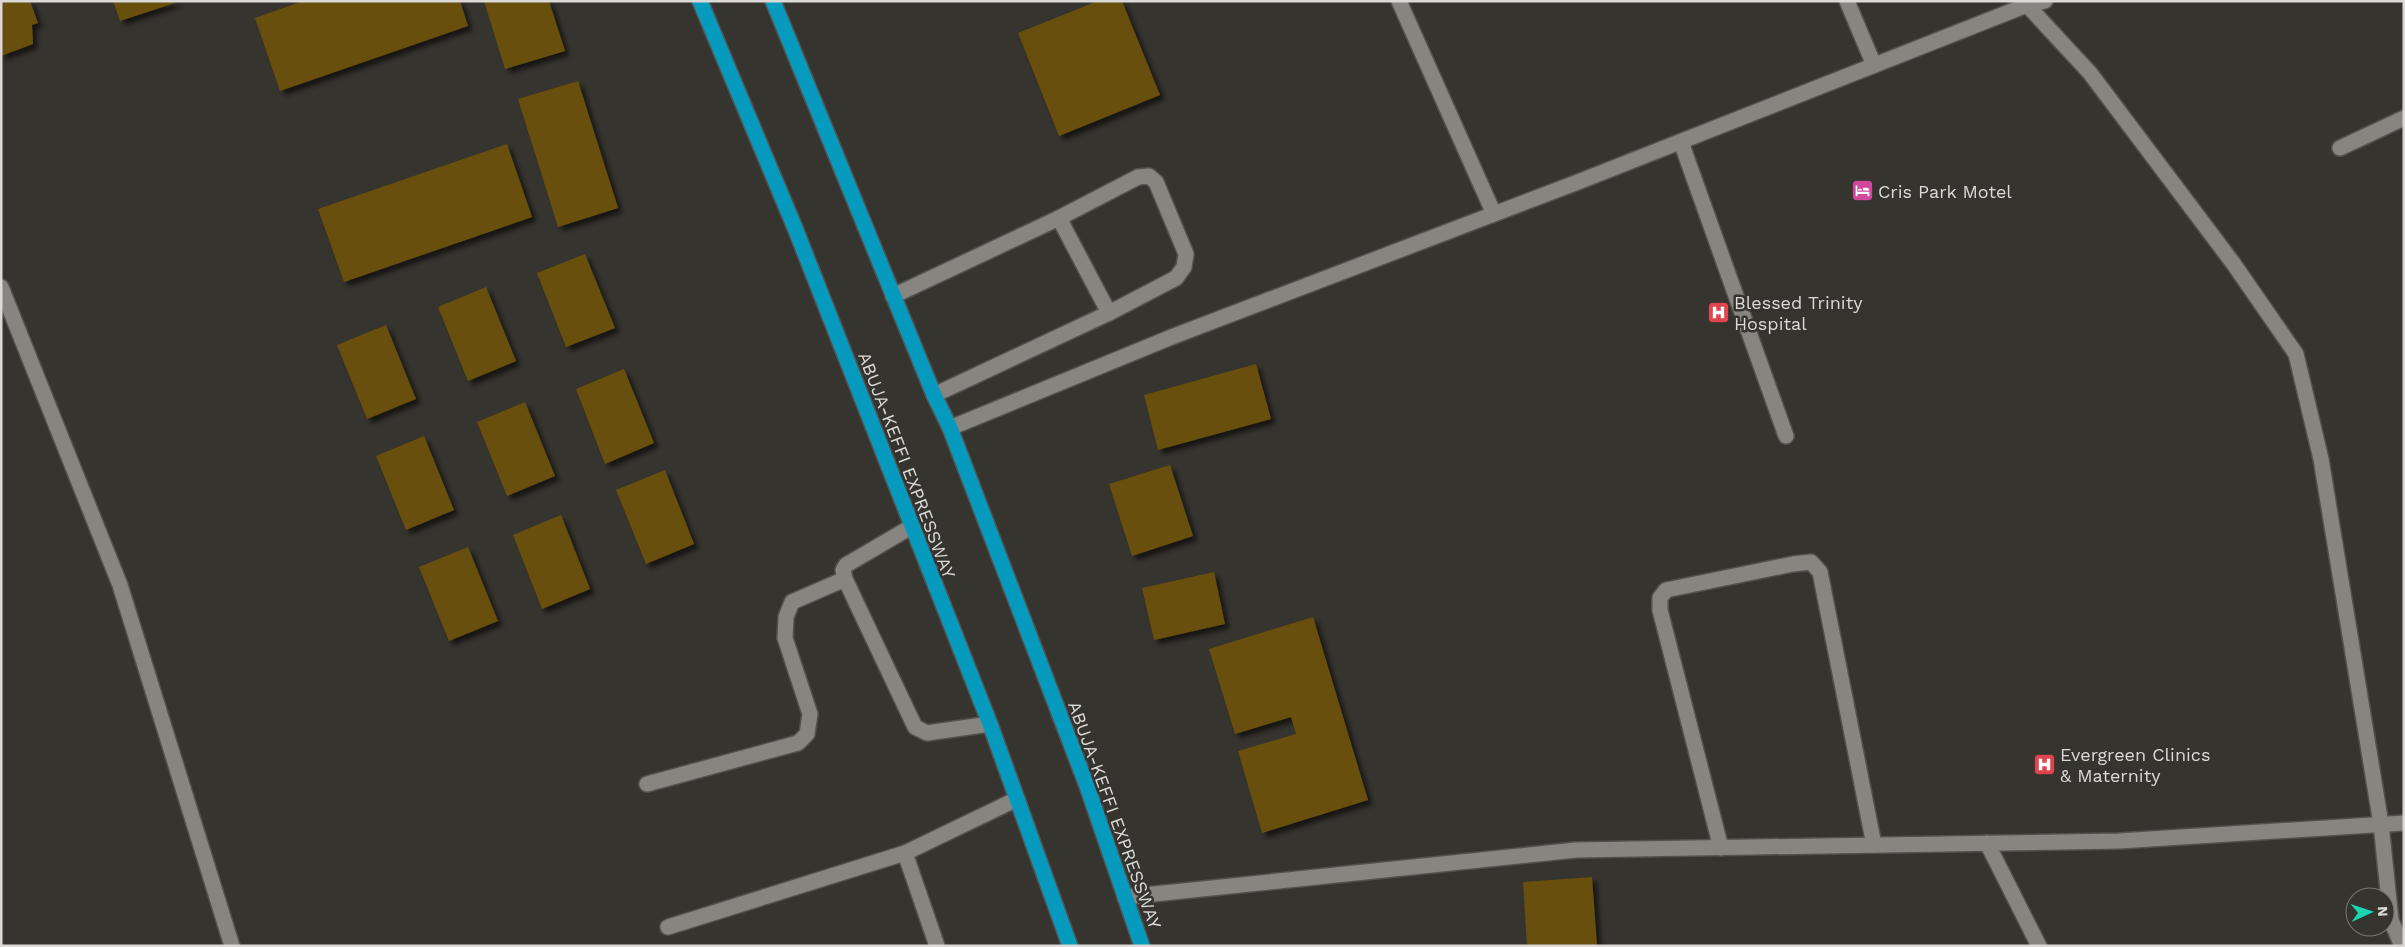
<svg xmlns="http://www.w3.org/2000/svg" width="2405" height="947" font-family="'Work Sans',sans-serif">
	<defs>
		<filter id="shadow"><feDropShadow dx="4.5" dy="4.5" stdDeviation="2.5" flood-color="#0009"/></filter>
	</defs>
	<rect width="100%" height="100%" fill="#36342f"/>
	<g fill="#694f09" filter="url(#shadow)">
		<path d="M1,1H30L38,23L32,25L33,44L1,56Z"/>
		<path d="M113,1H178V2L120,21Z"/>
		<path d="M303,1H460L468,26L280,91L255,18Z"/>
		<path d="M484,1H549L565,51L505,69Z"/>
		<path d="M1098,1H1122L1160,95L1059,136L1018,33Z"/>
		<path d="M578,81L618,208L558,227L518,99Z"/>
		<path d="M507,144L532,217L344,282L318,209Z"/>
		<path d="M585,254L615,328L566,347L537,273Z"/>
		<path d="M486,287L516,361L468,381L438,307Z"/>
		<path d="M386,325L416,399L367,419L337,345Z"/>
		<path d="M1256,364L1271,419L1158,450L1144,395Z"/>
		<path d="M624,369L654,443L605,464L576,389Z"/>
		<path d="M525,402L555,476L507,496L477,422Z"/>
		<path d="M424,436L454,510L406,530L376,456Z"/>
		<path d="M1170,465L1193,536L1132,556L1109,484Z"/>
		<path d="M665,470L694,544L646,564L616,490Z"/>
		<path d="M561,515L590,589L542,609L513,535Z"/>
		<path d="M468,547L498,621L449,641L419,567Z"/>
		<path d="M1214,572L1225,624L1154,640L1142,588Z"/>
		<path d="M1313,617L1368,800L1262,833L1238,751L1296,734L1291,717L1235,734L1209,649Z"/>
		<path d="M1592,877L1597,946H1527L1523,882Z"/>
	</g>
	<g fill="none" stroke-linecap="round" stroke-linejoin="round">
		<defs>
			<g id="lane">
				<path d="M1681,142L1786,436"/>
				<path d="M1059,218L1138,177L1149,176L1156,182L1186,254L1184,267L1176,278L1109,313"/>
				<path d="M893,296L1059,218L1109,313L934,395"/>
				<path d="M911,527L846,565L843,570L845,579L915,727L927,733L990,724"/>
				<path d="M647,784L798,743L807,734L810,714L785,638L786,617L792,602L845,579"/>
				<path d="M905,853L937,946"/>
				<path d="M668,927L905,853L1017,799"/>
			</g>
			<g id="street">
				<path d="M1399,1L1494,214"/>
				<path d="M1847,1L1874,65"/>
				<path d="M2027,5L2090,73L2233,263L2296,354L2321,459L2381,824L2391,920L2402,946"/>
				<path d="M2340,148L2404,118"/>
				<path d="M1,287L120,585L232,946"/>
				<path d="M950,428L1174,336L1578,182L2027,5L2045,1"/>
				<path d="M1987,843L2039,946"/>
				<path d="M1721,848L1660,610V598L1666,590L1793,564L1811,562L1820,572L1874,845"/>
				<path d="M1125,897L1576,850L2119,841L2404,823"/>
			</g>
			<g id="highway">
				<path d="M700,1L795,228L990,724L1070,946"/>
				<path d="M773,1L934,395L950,428L1087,786L1142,946"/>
			</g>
		</defs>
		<use href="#lane" stroke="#52514d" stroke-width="18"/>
		<use href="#street" stroke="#52514d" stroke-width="18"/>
		<use href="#highway" stroke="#52514d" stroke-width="18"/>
		<use href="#lane" stroke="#888580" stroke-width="15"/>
		<use href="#street" stroke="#888580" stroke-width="15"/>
		<use href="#highway" stroke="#059abe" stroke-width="15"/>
	</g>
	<defs>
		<symbol id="hotel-square" viewBox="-11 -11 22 22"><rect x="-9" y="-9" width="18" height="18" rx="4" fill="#d1479c" stroke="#36342f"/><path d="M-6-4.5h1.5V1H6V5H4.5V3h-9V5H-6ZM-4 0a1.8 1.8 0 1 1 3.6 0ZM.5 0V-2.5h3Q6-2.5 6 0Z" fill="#fff"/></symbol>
		<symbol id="hospital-square" viewBox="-11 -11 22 22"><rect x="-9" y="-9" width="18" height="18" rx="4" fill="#e0444e" stroke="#36342f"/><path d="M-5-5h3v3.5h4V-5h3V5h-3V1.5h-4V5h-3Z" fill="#fff"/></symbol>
	</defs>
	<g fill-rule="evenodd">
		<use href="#hotel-square" x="1850" y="178" width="25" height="25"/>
		<use href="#hospital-square" x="1706" y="300" width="25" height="25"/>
		<use href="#hospital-square" x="2032" y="752" width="25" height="25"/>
	</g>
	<g text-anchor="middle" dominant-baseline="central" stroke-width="5" stroke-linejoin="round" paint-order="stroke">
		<g font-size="18" fill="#dcdad7" stroke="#36342f" text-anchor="start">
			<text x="1878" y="191">Cris Park Motel</text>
			<text x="1734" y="302">Blessed Trinity<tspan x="1734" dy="21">Hospital</tspan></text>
			<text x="2060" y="754">Evergreen Clinics<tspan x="2060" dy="21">&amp; Maternity</tspan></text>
		</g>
		<g font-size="18" fill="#dcdad7" stroke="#36342f">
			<text transform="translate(907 465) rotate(69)">ABUJA-KEFFI EXPRESSWAY</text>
			<text transform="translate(1115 815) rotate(70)">ABUJA-KEFFI EXPRESSWAY</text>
		</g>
	</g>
	<rect width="2405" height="947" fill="none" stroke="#dcdad7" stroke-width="5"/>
	<g transform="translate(2370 912) rotate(87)"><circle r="24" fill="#36342f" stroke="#787672"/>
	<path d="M0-4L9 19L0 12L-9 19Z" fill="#19d5b2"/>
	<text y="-8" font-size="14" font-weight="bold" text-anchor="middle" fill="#dcdad7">N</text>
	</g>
</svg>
